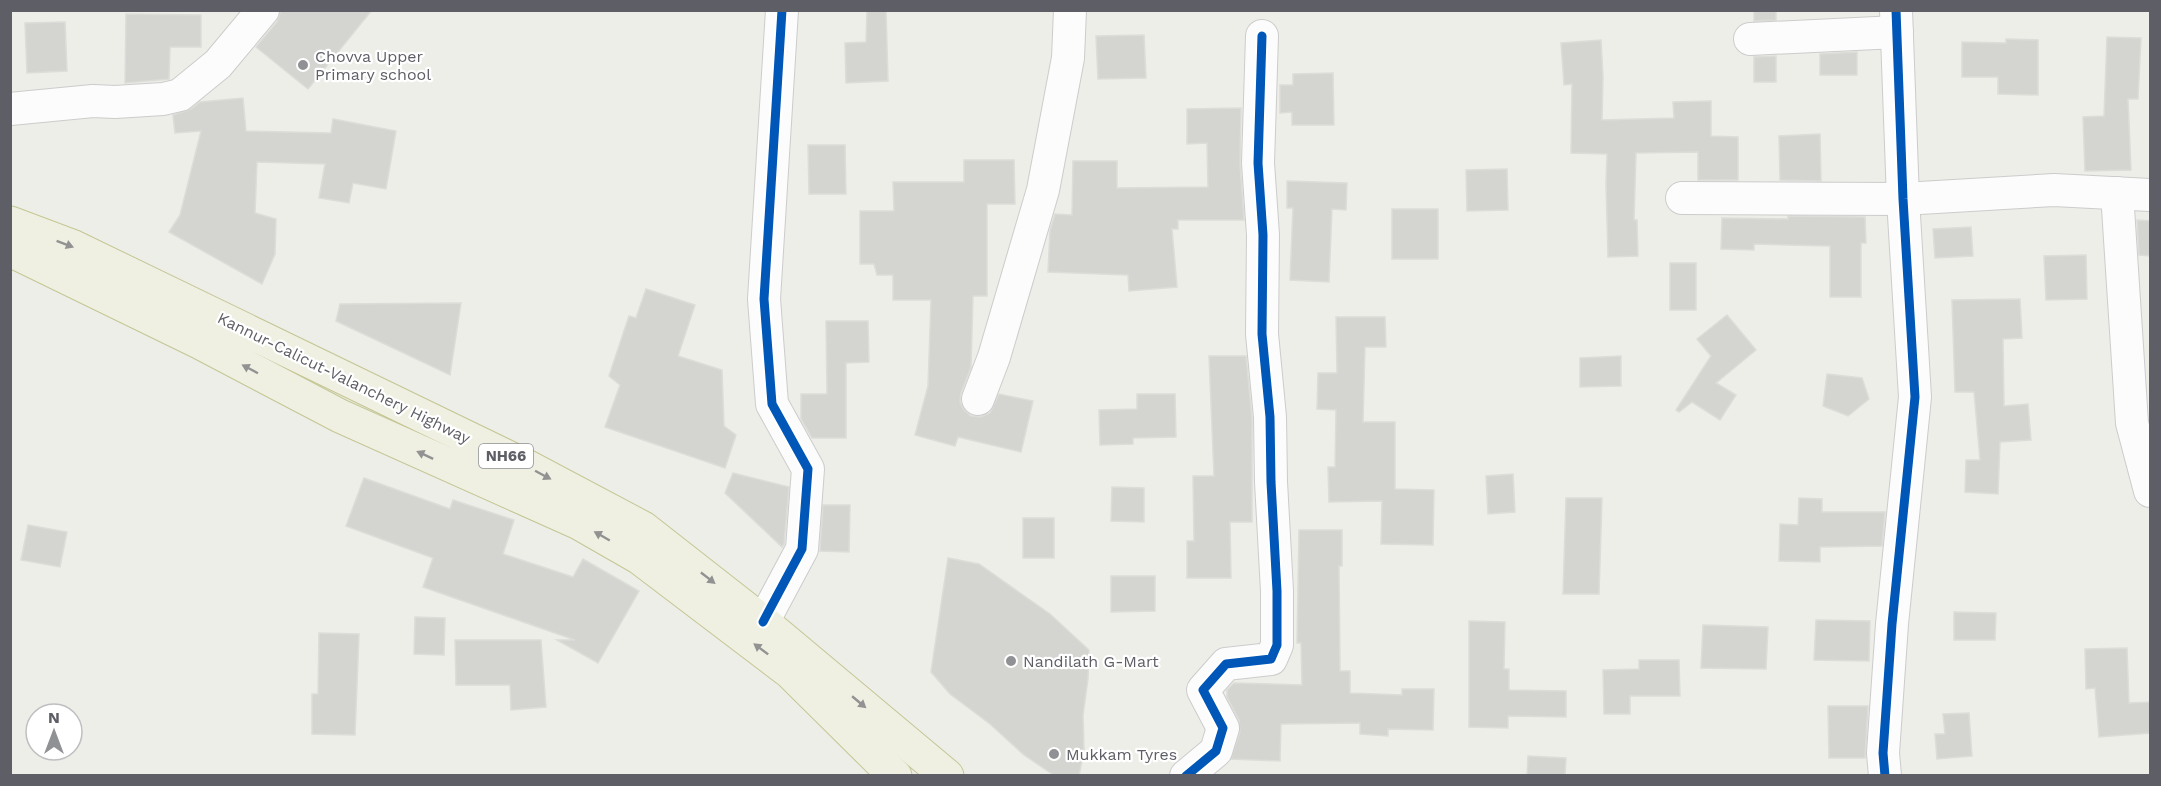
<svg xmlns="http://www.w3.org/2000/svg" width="2161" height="786" font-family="'Work Sans',sans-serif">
	<rect width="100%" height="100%" fill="#edeee8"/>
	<g fill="#d4d5d1" stroke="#dcddd8" stroke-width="1.5">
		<path d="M281,10H372L308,89L256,47L277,22Z"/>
		<path d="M867,10H886L888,81L846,83L845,43L866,42Z"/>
		<path d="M1754,10H1776V20L1754,21Z"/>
		<path d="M126,14L201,15V47H170L169,79L125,83Z"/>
		<path d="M65,22L67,71L27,73L25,23Z"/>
		<path d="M1144,35L1146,78L1098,79L1096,36Z"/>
		<path d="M2107,37L2141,38L2138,99H2128L2131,170L2085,171L2083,117L2104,116Z"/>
		<path d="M2006,39L2038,40V95L1998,94V77H1962V42L2006,43Z"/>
		<path d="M1601,40L1603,77L1602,120L1674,118L1673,102L1711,101V136L1738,137V180H1698V152L1636,153L1634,220H1637L1638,256L1608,257L1606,184L1607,154L1571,153L1572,84L1564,85L1561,43Z"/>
		<path d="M1857,52V75H1820V54Z"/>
		<path d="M1776,56V82H1754V57Z"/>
		<path d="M1333,73L1334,125H1292V112L1280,113V85H1293V74Z"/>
		<path d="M243,98L246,131L331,133L333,119L396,131L386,189L353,183L349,203L319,198L325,164L257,162L255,213L276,219L275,254L262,284L169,232L180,215L201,131L175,133L173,115L191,109L200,102Z"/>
		<path d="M1241,108L1240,164L1244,220H1178V229H1172L1177,287L1129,291L1128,275L1048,272L1050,231L1055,214L1072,215L1073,161H1117V188L1208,187L1207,143L1187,144V109Z"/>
		<path d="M1820,134L1821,181L1780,180L1779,136Z"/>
		<path d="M808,145H845L846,194H809Z"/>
		<path d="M964,160H1014L1015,204H987V296H973L971,367L961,393L960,402L964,410L971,416L980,417L990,413L999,394L1033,401L1021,452L958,437L955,446L915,435L928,386L931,300H893V275H877L874,264H860V211H894L893,182H964Z"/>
		<path d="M1507,169L1508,210L1467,211L1466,170Z"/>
		<path d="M1287,181L1347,183L1346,210L1332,209L1329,282L1290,280L1293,208H1287Z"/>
		<rect x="1392" y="209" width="46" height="50"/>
		<path d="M1788,216L1865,217L1866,243H1861V297H1830V246L1754,244V250L1721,249L1722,218L1788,219Z"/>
		<path d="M2137,220L2151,221V256L2139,255Z"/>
		<path d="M1971,227L1973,256L1935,258L1933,229Z"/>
		<path d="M2086,255L2087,299L2046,300L2044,256Z"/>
		<rect x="1670" y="263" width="26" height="47"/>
		<path d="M646,289L695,305L678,356L722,370L724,426L736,435L725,468L605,427L620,385L609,376L629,316L636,318Z"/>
		<path d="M2020,299L2022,338L2003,339L2004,406L2028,404L2031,440L2000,442L1998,494L1965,492L1966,460H1980L1974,392H1955L1952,300Z"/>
		<path d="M461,303L450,375L336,321L340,304Z"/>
		<path d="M1727,315L1756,350L1716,383L1736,395L1720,420L1692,402L1679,412L1676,410L1711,356L1697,339Z"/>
		<path d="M1336,317H1385L1386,347H1365L1363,422H1395V489L1434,490L1433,545L1381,544L1382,501L1329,502L1328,467H1335L1336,410L1317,409L1318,373H1337Z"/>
		<path d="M826,321H868L869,362L846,363V438H812L801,419V394H827Z"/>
		<path d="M1209,356H1246L1252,418V522H1230L1231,578H1187V541H1194L1193,476H1214Z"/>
		<path d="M1621,356V386L1580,387V358Z"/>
		<path d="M1827,374L1862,378L1869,399L1848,416L1823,406Z"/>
		<path d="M1137,394H1175L1176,437L1133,438V444L1100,445L1099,410L1137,409Z"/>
		<path d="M733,473L789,487L784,544L782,547L725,493Z"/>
		<path d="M1513,474L1515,512L1488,514L1486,476Z"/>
		<path d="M364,478L450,509L453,500L514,520L503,554L573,577L583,559L639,591L598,663L557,640H575L423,587L433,558L346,526Z"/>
		<path d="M1112,487L1144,488V522L1111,521Z"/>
		<path d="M1566,498H1602L1599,594H1563Z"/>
		<path d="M1799,498L1822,499V512H1885L1882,546L1820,547V562L1779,561L1780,524L1798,525Z"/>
		<path d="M823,505H850L849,552L820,551Z"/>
		<rect x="1023" y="518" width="31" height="40"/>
		<path d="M28,525L67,532L60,567L21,560Z"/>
		<path d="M1299,530H1342V566H1339L1340,671H1350V693L1402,695V689H1434L1433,730L1388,729V736L1360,734V723L1281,724L1280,761L1231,759L1240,732L1239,720L1227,697V690L1234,683L1302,685L1301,643H1297Z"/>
		<path d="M948,558L979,564L1050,614L1089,650L1088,679L1083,715L1084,750L1079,776H1055L1024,755L990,724L950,694L931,672Z"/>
		<path d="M1111,576H1155V611L1111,612Z"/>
		<path d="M1954,612L1996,613L1995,640H1954Z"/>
		<path d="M415,617L445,618L444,655L414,654Z"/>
		<path d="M1816,620L1870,621L1869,661L1814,660Z"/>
		<path d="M1469,621L1505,622L1504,669H1509V690L1566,691V717L1508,716V728L1469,727Z"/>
		<path d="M1703,625L1768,627L1766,669L1701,668Z"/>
		<path d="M319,633L359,634L355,735L312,734V694H318Z"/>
		<path d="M455,640H541L546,707L511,710L510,685H456Z"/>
		<path d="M2127,648L2129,703L2151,702V733L2099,737L2095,688L2086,689L2085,649Z"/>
		<path d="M1639,660H1679L1680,696H1630V714H1604L1603,670L1639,669Z"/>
		<path d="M1828,706H1868L1865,758H1829Z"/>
		<path d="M1969,713L1972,756L1937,759L1935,734H1945L1943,714Z"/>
		<path d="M1528,756L1566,758L1565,776H1527Z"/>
	</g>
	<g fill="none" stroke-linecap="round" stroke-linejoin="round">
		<defs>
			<g id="minor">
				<path d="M1750,39L1897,32"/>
				<path d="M10,109L93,101L115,102L163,99L180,95L218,64L263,10"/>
				<path d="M2117,193L2132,423L2150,491"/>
				<path d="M1682,198L1903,199L2054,190L2150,195"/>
				<path d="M978,399L994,357L1043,190L1068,58L1070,10"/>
				<path d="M763,622L802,549L808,469L772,404L764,299L782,10"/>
				<path d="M1186,776L1216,751L1223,728L1203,690L1226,664L1271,659L1277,645V591L1271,482L1270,417L1262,334L1263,235L1258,163L1262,36"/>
				<path d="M1885,776L1883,753L1892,624L1915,397L1903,199L1896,10"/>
			</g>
			<g id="highway">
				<path d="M10,223L74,247L528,467L643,528L763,622L947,776"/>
				<path d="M10,250L199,342L340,416L579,523L640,558L790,672L895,776"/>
			</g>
		</defs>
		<use href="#minor" stroke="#ccc" stroke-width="34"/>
		<use href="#highway" stroke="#c5c694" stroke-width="35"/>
		<use href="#minor" stroke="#fcfcfc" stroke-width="32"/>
		<use href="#highway" stroke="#eff0e2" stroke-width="33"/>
		<defs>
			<g id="cycleway">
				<path d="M763,622L802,549L808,469L772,404L764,299L782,10"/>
				<path d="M1186,776L1216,751L1223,728L1203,690L1226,664L1271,659L1277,645V591L1271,482L1270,417L1262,334L1263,235L1258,163L1262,36"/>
				<path d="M1885,776L1883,753L1892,624L1915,397L1903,199L1896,10"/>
			</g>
		</defs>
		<use href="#cycleway" stroke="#fff" stroke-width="13"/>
		<use href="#cycleway" stroke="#0057b8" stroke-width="9"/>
	</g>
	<defs><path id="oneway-solid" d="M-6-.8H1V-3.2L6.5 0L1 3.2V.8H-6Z" transform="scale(1.5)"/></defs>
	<g fill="#919291">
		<use href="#oneway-solid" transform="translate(65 244) rotate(21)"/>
		<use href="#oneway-solid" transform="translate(250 369) rotate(-152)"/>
		<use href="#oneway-solid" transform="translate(425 455) rotate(-155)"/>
		<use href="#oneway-solid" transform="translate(543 475) rotate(28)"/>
		<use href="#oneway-solid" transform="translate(602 536) rotate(-150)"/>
		<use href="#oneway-solid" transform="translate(708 578) rotate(38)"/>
		<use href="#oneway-solid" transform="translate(761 649) rotate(-143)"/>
		<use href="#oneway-solid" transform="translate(859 702) rotate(40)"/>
	</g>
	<g fill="#909194" stroke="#fff" stroke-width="2">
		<circle cx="303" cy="65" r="6"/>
		<circle cx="1011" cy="661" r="6"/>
		<circle cx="1054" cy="754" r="6"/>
	</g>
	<g text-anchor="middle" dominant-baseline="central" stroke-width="4.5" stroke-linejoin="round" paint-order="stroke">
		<rect fill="#fff" stroke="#8e8f94" stroke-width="1.5" x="479" y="444" width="54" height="24" rx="4.5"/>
		<g font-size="15" font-weight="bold" fill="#5e5f66">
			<text x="506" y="456">NH66</text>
		</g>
		<g font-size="16" fill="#5e5f66" stroke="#fff" text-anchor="start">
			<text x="315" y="56">Chovva Upper<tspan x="315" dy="18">Primary school</tspan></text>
			<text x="1023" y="661">Nandilath G-Mart</text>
			<text x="1066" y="754">Mukkam Tyres</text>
		</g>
		<g font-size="16" fill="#5e5f66" stroke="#fff">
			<text transform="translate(344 378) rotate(26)">Kannur-Calicut-Valanchery Highway</text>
		</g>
	</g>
	<rect width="2161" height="786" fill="none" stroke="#5e5f66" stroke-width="24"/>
	<g transform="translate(54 732)"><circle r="28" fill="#ffffff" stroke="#bfbfc2" stroke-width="1.5"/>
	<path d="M0-4.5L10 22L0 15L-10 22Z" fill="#909194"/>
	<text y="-9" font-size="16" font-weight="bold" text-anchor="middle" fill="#5e5f66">N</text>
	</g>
</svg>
